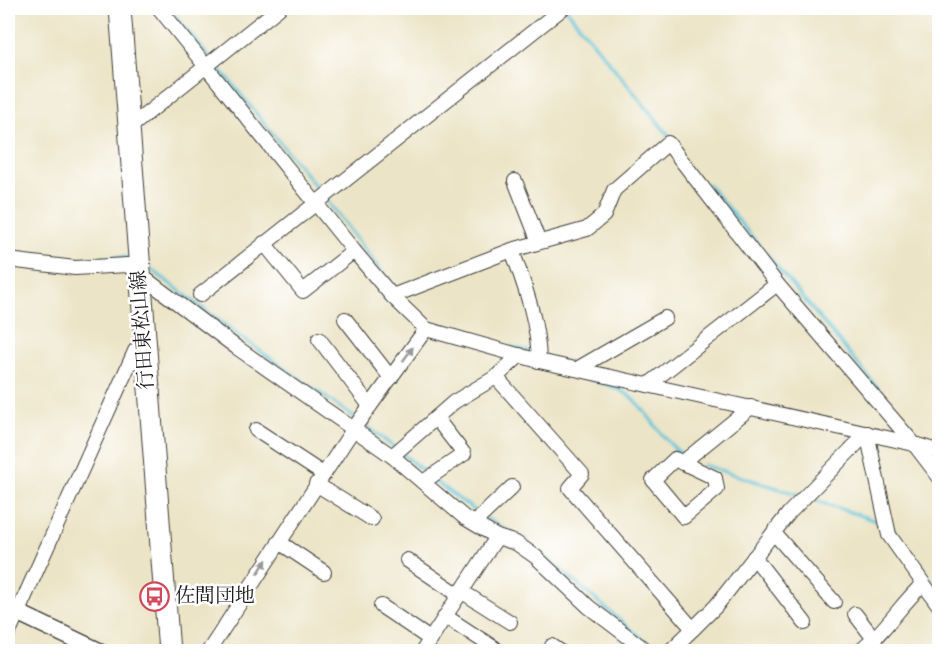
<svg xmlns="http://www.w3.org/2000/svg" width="947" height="659" font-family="'Libre Bodoni','Noto Serif JP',serif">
	<rect width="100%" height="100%" fill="#fff"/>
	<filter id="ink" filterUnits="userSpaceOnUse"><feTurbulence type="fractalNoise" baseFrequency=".0167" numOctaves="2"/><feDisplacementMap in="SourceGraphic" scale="12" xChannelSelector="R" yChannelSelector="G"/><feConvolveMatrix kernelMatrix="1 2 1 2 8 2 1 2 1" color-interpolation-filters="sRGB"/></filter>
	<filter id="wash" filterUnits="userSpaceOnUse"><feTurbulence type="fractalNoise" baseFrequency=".008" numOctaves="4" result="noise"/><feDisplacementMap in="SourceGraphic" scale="24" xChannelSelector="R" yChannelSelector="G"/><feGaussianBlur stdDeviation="1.35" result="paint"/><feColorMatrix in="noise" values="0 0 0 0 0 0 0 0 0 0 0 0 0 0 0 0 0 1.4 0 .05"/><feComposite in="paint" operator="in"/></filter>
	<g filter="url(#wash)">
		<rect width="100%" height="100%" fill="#ece4c6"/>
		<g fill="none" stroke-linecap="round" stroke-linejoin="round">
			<g stroke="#5fc4dc" stroke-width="3">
				<path d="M169,8L209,57"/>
				<path d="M567,10L670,137"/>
				<path d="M216,64L322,194"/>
				<path d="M708,184L916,434"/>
				<path d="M326,199L393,287"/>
				<path d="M8,251L64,260L123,257L130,259"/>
				<path d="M147,266L239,336L355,418"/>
				<path d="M424,319L437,326"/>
				<path d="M512,347L535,353"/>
				<path d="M557,372C583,379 620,382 638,404C654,421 664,442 684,456"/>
				<path d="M363,423L396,449"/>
				<path d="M401,453L426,473"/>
				<path d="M703,465L800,495"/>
				<path d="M433,480L478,513"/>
				<path d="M809,498L882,523"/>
				<path d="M487,518L534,548"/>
				<path d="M893,529L940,593"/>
				<path d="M542,554L657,652"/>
			</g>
		</g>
	</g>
	<g filter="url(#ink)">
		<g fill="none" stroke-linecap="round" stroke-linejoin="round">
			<defs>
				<g id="minor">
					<path d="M159,8L354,251L392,296L426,329L539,361L914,444L940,452"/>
					<path d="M129,128L279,8"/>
					<path d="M515,181L539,242"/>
					<path d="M264,243L303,291L354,251"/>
					<path d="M512,250C525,287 538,321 539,361"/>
					<path d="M8,260L75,268L127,265L236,347L392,456L465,518L497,537L516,543L536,557L589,607L648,652"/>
					<path d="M200,295L563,8"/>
					<path d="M392,296L512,250L587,229L604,215L614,190L668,143L777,284L914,444L940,478"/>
					<path d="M345,319L391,378"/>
					<path d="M319,339L370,406"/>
					<path d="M577,369L665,318"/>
					<path d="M496,377L582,474L570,488L693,629L669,652"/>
					<path d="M648,385L777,284"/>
					<path d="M256,430L323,474"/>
					<path d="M867,433L889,535L940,607"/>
					<path d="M392,456L454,402L496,377L520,355"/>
					<path d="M675,459L715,478L717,489L684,517L653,480Z"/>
					<path d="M682,463L751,407"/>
					<path d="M423,482L464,454L436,418"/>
					<path d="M316,484L372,519"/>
					<path d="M474,523L512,487"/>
					<path d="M774,533L834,602"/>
					<path d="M279,542L324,572"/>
					<path d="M754,557L805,623"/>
					<path d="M407,560L459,595"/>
					<path d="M461,591L510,622"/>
					<path d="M381,606L430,639"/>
					<path d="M855,614L875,640"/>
					<path d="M445,616L494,648"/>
					<path d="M693,629L716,606L789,513L867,433"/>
					<path d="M8,634L135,351L144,342"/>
					<path d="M552,646L561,652"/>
					<path d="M208,652L354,428L426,329"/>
					<path d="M422,652L497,537"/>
					<path d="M859,652C884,633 900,605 923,584"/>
				</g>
				<path id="tertiary" d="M8,608L101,652"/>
				<path id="primary" d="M120,8L169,652"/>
			</defs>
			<use href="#minor" stroke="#3b3a36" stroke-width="16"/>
			<use href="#tertiary" stroke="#3b3a36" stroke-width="19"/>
			<use href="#primary" stroke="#3b3a36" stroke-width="23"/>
			<use href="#minor" stroke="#fff" stroke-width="14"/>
			<use href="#tertiary" stroke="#fff" stroke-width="16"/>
			<use href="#primary" stroke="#fff" stroke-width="21"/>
		</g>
		<defs><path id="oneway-solid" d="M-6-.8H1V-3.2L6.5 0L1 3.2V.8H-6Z" transform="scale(1.5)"/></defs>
		<g fill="#999">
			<use href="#oneway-solid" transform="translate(408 354) rotate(-54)"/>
			<use href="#oneway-solid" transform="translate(262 567) rotate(-57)"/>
		</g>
	</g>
	<defs>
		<symbol id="bus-ring" viewBox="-11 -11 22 22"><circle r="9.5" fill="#fff" stroke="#d1495b" stroke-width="1.5"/><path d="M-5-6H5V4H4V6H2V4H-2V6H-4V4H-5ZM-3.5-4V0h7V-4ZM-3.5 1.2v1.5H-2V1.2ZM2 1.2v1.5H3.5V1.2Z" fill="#d1495b"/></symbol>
	</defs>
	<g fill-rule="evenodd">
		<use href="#bus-ring" x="138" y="580" width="33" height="33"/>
	</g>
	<g text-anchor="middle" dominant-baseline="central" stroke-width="5" stroke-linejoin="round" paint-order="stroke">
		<g font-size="20" fill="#1c1c1c" stroke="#fff">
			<text transform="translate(143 330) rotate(-94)">行田東松山線</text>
		</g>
		<g font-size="20" fill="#1c1c1c" stroke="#fff" text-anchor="start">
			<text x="175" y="596">佐間団地</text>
		</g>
	</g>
	<rect width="947" height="659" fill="none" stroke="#fff" stroke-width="30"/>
</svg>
